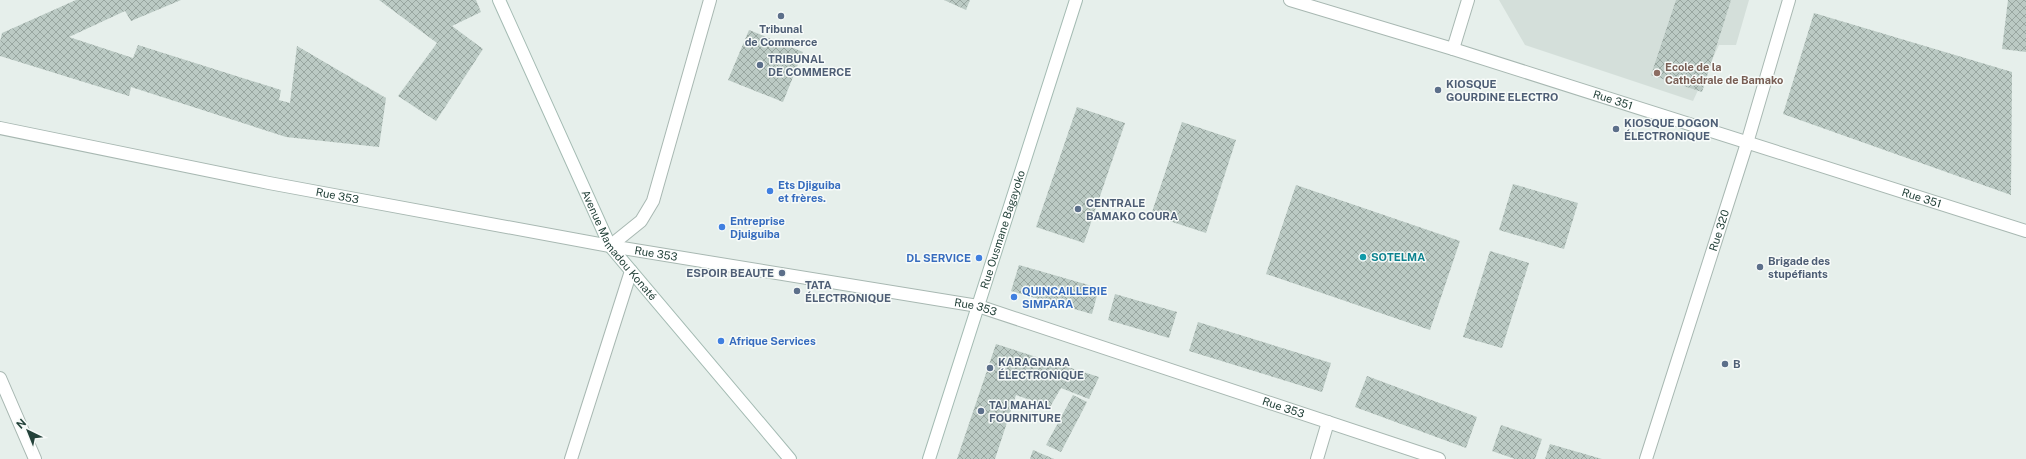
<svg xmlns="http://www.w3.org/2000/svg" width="2026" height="459" font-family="'Public Sans',sans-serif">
	<defs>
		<pattern id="building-cross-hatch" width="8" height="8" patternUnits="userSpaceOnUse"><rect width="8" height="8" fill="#bbcac4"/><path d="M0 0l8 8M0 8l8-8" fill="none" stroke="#98a6a0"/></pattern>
	</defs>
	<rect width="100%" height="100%" fill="#e6efeb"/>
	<path fill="#d4dfda" d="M1499,0H1749L1736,45H1719L1693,101L1525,45Z"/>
	<g fill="url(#building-cross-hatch)">
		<path d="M76,0H181L131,21L125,11L69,37L133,58L138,45L281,90L279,100L290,103L297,46L386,98L379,147L286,137L131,87L129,96L0,56V42L2,33Z"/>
		<path d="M379,0H476L481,12L452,26L483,49L436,121L398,96L437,43Z"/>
		<path d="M944,0H970L966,10Z"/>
		<path d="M1676,0H1731L1702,92L1651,75Z"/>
		<path d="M2008,0H2026V52L2002,49Z"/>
		<path d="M1814,13L2012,72L2011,195L1783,114Z"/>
		<path d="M749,30L803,52L783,102L728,80Z"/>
		<path d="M1077,107L1125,123L1084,243L1036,227Z"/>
		<path d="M1182,122L1236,140L1206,233L1151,215Z"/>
		<path d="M1513,184L1578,203L1564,249L1499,230Z"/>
		<path d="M1296,185L1460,241L1430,330L1266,274Z"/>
		<path d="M1490,251L1529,263L1502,348L1463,337Z"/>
		<path d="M1019,265L1099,288L1092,314L1011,291Z"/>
		<path d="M1115,294L1177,312L1169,338L1108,320Z"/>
		<path d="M1198,322L1331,363L1322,392L1189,351Z"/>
		<path d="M996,344L1099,377L1089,399L1061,388L1050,407L1016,395L995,459H957Z"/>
		<path d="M1367,376L1477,417L1466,448L1355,407Z"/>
		<path d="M1073,395L1087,402L1061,452L1046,445Z"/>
		<path d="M1501,425L1542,439L1535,459H1515L1492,451Z"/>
		<path d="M1550,444L1602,459H1545Z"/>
		<path d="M1033,450L1054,459H1030Z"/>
	</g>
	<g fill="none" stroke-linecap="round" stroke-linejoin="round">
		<defs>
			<g id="street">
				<path id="s1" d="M1290,0L1453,49L2026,231"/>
				<path d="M1453,49L1468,0"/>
				<path id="s2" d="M0,128L269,183L610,246L978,306L1439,459"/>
				<path d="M610,246L641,221L653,201L710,0"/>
				<path d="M0,378L35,459"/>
				<path d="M571,459L631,271"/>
				<path d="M1317,459L1328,422"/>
				<path id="s3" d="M1646,459L1747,143L1789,0"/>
			</g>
			<g id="secondary">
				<path id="s4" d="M499,0L610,246L790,459"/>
				<path id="s5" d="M929,459L1076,0"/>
			</g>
		</defs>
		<use href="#street" stroke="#a8b8b2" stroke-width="14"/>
		<use href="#secondary" stroke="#a4bbb3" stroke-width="14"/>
		<use href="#street" stroke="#fff" stroke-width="12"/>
		<use href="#secondary" stroke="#fff" stroke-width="12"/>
	</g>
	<g fill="#5c6f8a" stroke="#f7fbf9" stroke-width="1.5">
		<circle cx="781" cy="16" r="4"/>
		<circle cx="760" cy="65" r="4"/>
		<circle cx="1438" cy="90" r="4"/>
		<circle cx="1616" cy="129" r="4"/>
		<circle cx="1078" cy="209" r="4"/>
		<circle cx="1760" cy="267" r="4"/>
		<circle cx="782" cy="273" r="4"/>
		<circle cx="797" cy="291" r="4"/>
		<circle cx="1725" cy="364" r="4"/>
		<circle cx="990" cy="368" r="4"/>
		<circle cx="981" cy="411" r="4"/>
	</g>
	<circle fill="#8d6e63" stroke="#f7fbf9" stroke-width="1.5" cx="1657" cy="73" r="4"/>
	<g fill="#3f7fe0" stroke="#f7fbf9" stroke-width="1.5">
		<circle cx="770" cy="191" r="4"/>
		<circle cx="722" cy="227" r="4"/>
		<circle cx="979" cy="258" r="4"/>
		<circle cx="1014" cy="297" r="4"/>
		<circle cx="721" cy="341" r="4"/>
	</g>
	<circle fill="#0f9aa8" stroke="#f7fbf9" stroke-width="1.5" cx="1363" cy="257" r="4"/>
	<g text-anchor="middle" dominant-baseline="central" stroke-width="3" stroke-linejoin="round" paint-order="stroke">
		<g font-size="11" font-weight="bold" fill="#4e5e75" stroke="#f7fbf9" text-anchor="start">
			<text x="781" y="29" text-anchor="middle">Tribunal<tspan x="781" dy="13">de Commerce</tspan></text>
			<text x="768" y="59">TRIBUNAL<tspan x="768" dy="13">DE COMMERCE</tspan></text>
			<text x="1446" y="84">KIOSQUE<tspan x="1446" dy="13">GOURDINE ELECTRO</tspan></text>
			<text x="1624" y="123">KIOSQUE DOGON<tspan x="1624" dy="13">ÉLECTRONIQUE</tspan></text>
			<text x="1086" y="203">CENTRALE<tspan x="1086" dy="13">BAMAKO COURA</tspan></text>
			<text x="1768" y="261">Brigade des<tspan x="1768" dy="13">stupéfiants</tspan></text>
			<text x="774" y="273" text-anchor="end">ESPOIR BEAUTE</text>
			<text x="805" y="285">TATA<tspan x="805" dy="13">ÉLECTRONIQUE</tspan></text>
			<text x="998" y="362">KARAGNARA<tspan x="998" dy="13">ÉLECTRONIQUE</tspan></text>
			<text x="1733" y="364">B</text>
			<text x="989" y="405">TAJ MAHAL<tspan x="989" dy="13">FOURNITURE</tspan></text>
		</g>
		<g font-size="11" font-weight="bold" fill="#785e54" stroke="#f7fbf9" text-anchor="start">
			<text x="1665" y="67">Ecole de la<tspan x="1665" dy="13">Cathédrale de Bamako</tspan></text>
		</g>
		<g font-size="11" fill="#24423a" stroke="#f7fbf9">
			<text stroke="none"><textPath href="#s1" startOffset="338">Rue 351</textPath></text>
			<text stroke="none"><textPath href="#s2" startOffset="344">Rue 353</textPath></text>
			<text stroke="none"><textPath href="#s1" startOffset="662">Rue 351</textPath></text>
			<text stroke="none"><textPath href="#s5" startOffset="241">Rue Ousmane Bagayoko</textPath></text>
			<text stroke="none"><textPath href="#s3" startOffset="240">Rue 320</textPath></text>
			<text stroke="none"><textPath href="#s4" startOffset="274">Avenue Mamadou Konaté</textPath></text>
			<text stroke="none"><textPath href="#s2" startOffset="668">Rue 353</textPath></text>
			<text stroke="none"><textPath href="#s2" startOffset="992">Rue 353</textPath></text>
			<text stroke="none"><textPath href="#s2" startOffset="1316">Rue 353</textPath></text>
		</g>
		<g font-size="11" font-weight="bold" fill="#366cbe" stroke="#f7fbf9" text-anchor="start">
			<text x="778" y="185">Ets Djiguiba<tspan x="778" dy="13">et frères.</tspan></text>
			<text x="730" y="221">Entreprise<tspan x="730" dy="13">Djuiguiba</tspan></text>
			<text x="971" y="258" text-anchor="end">DL SERVICE</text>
			<text x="1022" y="291">QUINCAILLERIE<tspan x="1022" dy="13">SIMPARA</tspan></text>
			<text x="729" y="341">Afrique Services</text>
		</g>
		<g font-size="11" font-weight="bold" fill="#0d838f" stroke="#f7fbf9" text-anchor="start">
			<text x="1371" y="257">SOTELMA</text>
		</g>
	</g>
	<g transform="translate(28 431) rotate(317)" stroke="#f7fbf9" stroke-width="3" paint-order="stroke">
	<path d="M0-3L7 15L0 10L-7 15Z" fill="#24423a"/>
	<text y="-6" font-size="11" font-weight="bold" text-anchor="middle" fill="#24423a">N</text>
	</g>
</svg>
